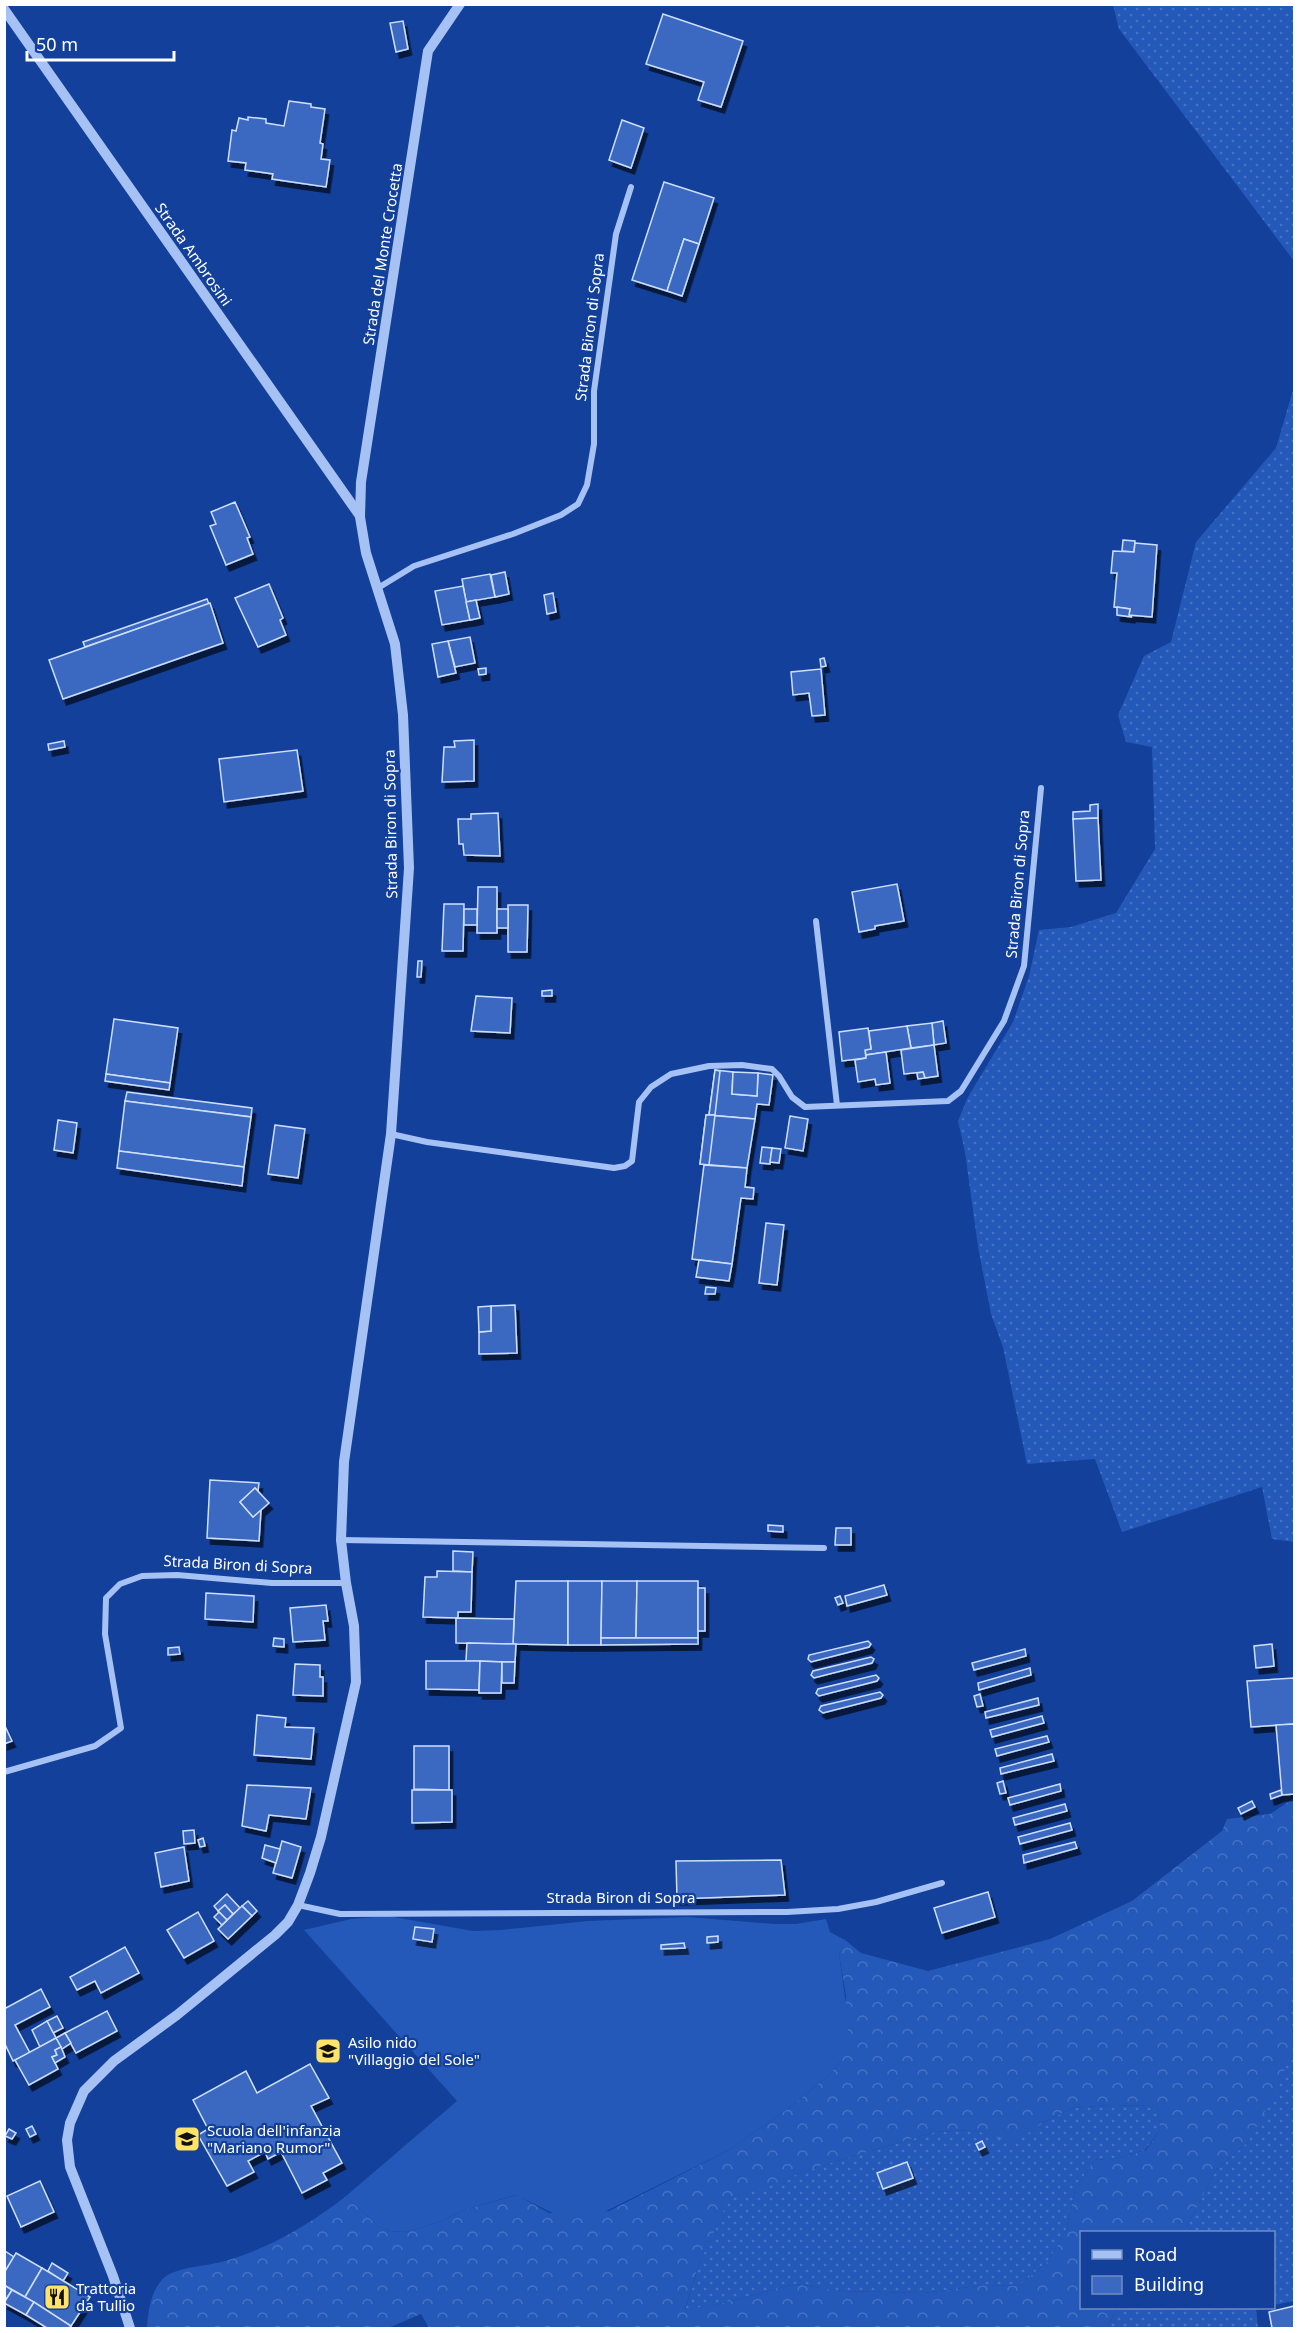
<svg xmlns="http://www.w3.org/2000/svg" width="1299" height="2333" font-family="'Noto Sans',sans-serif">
	<defs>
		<pattern id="grass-dots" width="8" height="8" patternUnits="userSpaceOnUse" patternTransform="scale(1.5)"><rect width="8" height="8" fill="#2559b9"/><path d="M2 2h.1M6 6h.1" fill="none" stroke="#4672c4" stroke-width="1.8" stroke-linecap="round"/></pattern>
		<pattern id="forest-crowns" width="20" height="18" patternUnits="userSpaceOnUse" patternTransform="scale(1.5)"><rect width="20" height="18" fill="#2559b9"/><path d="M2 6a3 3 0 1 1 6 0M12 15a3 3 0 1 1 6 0" fill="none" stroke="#4672c4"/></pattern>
		<filter id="shadow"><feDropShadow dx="3.5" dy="6" stdDeviation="0" flood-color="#0009"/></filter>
	</defs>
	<rect width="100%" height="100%" fill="#12409a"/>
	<g fill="url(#grass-dots)">
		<path d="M1113,5H1294V261L1119,29Z"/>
		<path d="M1294,387V1542L1272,1539L1262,1487L1122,1532L1095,1459L1027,1464L1003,1347L991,1314L978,1247L965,1152L958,1121L968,1097L1013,1022L1029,976L1039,930L1071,927L1116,913L1155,849L1152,747L1126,742L1118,715L1144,656L1171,642L1196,542L1276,448Z"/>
		<path d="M1294,1983V2301L1274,2305V2232H1184L1216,2170L1248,2142L1294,2045L1289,2005Z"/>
		<path d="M1109,2105L1157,2106L1160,2130L1145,2150L1118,2158L1094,2160L1075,2190L1066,2231L1048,2261L1019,2286L985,2285L923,2293L842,2291L795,2284L716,2305L685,2310L699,2264L728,2199L820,2166L935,2132L974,2130L1014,2142L1046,2121L1073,2108Z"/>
		<path d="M1117,2308H1263L1256,2309L1258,2328H1107Z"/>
	</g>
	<path fill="url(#forest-crowns)" fill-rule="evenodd" d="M1294,1798V1983L1289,2005L1294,2045L1277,2090L1248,2142L1216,2170L1184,2232H1082V2308H1117L1107,2328H429L421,2314L388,2328H147C148,2313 150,2294 161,2281C171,2268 198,2267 212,2264C260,2254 308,2226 346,2196L378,2226L390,2231L406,2232L436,2223L467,2209L517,2195L549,2213L609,2211L729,2150L789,2108L827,2077L842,2060L846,1996L839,1954L845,1940L861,1953L928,1971L1050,1939L1132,1901L1222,1831L1227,1819L1270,1814ZM1109,2105L1157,2106L1160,2130L1146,2150L1118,2158L1094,2160L1075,2190L1066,2231L1048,2261L1019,2286L985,2285L923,2293L842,2291L795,2284L716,2305L685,2309L699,2264L729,2199L820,2166L935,2132L974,2130L1014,2143L1046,2121L1073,2108Z"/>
	<path fill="#2559b9" d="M388,1916L473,1931L501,1930L588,1921L688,1917L774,1924H796L826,1919L830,1932L845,1940L839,1954L849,2025L842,2060L827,2077L789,2108L729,2150L594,2217L565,2219L516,2195L467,2209L436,2223L406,2232L390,2231L378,2226L346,2196L457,2101L304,1930L351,1919Z"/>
	<g fill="#3b69c1" stroke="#cedffd" stroke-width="1.5" filter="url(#shadow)">
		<path d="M663,14L743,41L721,107L698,100L704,82L646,64Z"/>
		<path d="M403,21L408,49L396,52L390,23Z"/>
		<path d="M289,101L311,104V107L325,109L320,143L323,144L321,159L330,160L326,187L272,179L273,174L245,170L246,163L228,161L232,130L236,131L239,118L248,120V117L266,119V123L284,126Z"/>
		<path d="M622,120L644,128L631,168L609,160Z"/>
		<path d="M664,182L714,198L699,244L684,239L667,291L632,280Z"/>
		<path d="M684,239L699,244L682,296L667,291Z"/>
		<path d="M235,502L250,537L247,538L253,554L226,565L210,526L216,524L211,512Z"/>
		<path d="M1123,540L1135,541L1134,552L1122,551Z"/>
		<path d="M1135,543L1157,545L1152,617L1129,615L1130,609L1114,607L1117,573H1111L1113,551L1134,552Z"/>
		<path d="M505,572L509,594L495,597L491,575Z"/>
		<path d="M490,574L495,597L466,602L462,579Z"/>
		<path d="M269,584L283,618L280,620L286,635L258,647L235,598Z"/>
		<path d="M463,586L470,620L442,625L435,591Z"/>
		<path d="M553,593L556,612L547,614L544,595Z"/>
		<path d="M207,599L209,604L85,647L83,642Z"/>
		<path d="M476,600L480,618L470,620L466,602Z"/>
		<path d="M210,603L223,643L63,699L49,660Z"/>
		<path d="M1117,607L1130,609L1129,615L1132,617L1117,615Z"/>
		<path d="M470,637L475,663L455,667L448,641Z"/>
		<path d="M448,641L456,673L438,677L432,644Z"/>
		<path d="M824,658L826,666L821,667L820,659Z"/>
		<path d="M486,668V674L479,675L478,669Z"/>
		<path d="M821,669L825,715L812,716L809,693L793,695L791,672Z"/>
		<path d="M474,740V781L442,782L444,747H455L454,741Z"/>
		<path d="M64,741L65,747L49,750L48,744Z"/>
		<path d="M297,750L303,791L224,802L219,759Z"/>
		<path d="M1098,804V818L1073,819V812L1090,811V805Z"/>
		<path d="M498,813L500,856L464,855L463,844H459L458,819H471V814Z"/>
		<path d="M1098,818L1101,880L1076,881L1073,819Z"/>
		<path d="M897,884L904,921L875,926V929L859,932L852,892Z"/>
		<path d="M478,887H497V933H477Z"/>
		<path d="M444,904H464L463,951H442Z"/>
		<path d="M508,905H528L527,952H508Z"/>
		<rect x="464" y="909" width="13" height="16"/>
		<rect x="497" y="909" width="11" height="19"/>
		<path d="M418,961H422L421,977H417Z"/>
		<path d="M552,990V996H542V991Z"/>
		<path d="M476,996L512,998L510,1033L471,1031Z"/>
		<path d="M114,1019L178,1028L170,1083L106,1074Z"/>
		<path d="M943,1021L946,1043L934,1045L932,1023Z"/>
		<path d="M932,1023L934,1045L911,1048L907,1026Z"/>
		<path d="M907,1026L911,1048L866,1055L865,1050L871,1049L869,1031Z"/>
		<path d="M868,1028L871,1049L865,1050L866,1058L842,1061L839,1032Z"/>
		<path d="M934,1045L938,1076L925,1078L923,1072L904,1074L901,1050Z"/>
		<path d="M886,1052L890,1083L876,1085L875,1079L858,1082L855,1060L866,1058V1055Z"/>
		<path d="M715,1070L733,1072L732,1094L757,1096L758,1073L773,1075L769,1105L757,1104L755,1119L709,1115Z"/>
		<path d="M715,1070L720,1071L715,1115H709Z"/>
		<path d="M733,1072L758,1073L757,1096L732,1094Z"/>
		<path d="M923,1072L925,1078L918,1079L917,1073Z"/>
		<path d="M106,1074L170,1083L169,1090L105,1081Z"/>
		<path d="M127,1092L252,1108L251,1117L125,1101Z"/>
		<path d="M125,1101L251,1117L244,1167L119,1151Z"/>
		<path d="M706,1115L755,1119L747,1168L700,1164Z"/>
		<path d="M706,1115H715L709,1165L700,1164Z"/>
		<path d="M790,1116L808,1119L803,1151L785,1148Z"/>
		<path d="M58,1120L77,1123L73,1153L54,1150Z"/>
		<path d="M275,1125L305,1129L298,1178L268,1174Z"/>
		<path d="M762,1147L772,1148L770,1164L760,1163Z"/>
		<path d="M772,1148L781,1149L779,1163L770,1162Z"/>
		<path d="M119,1151L244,1167L242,1186L117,1168Z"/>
		<path d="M704,1165L747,1168L745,1187L754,1188L753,1199L741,1198L732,1264L692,1259Z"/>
		<path d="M766,1223L784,1225L777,1285L759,1283Z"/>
		<path d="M699,1260L732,1264L729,1281L696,1277Z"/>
		<path d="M706,1287L716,1288L715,1294H705Z"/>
		<path d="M515,1305L517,1353L479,1354V1332L491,1331V1306Z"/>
		<path d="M491,1306V1331L479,1332L478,1307Z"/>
		<path d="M210,1480L259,1483L258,1491L255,1488L240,1502L253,1517L261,1510L259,1541L207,1538Z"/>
		<path d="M255,1488L269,1503L253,1517L240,1502Z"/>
		<path d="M768,1525L783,1526V1532L768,1531Z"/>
		<path d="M836,1528H851V1545H835Z"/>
		<path d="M453,1551L473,1552L472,1572L453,1571Z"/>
		<path d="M437,1571L472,1572L471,1612H458V1618L423,1617L425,1577H437Z"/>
		<path d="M516,1581H568V1645L513,1644Z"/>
		<path d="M568,1581H602L601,1645H568Z"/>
		<path d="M602,1581H637L636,1638H601Z"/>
		<path d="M637,1581H698V1638H636Z"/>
		<path d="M884,1585L887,1595L847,1606L845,1596Z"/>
		<rect x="698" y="1588" width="7" height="43"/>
		<path d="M206,1593L254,1596L253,1622L205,1619Z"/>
		<path d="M840,1596L843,1603L838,1605L835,1598Z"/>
		<path d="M326,1605L328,1621H323L325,1640L293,1642L290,1608Z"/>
		<path d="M456,1618L514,1619L513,1644L456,1643Z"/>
		<path d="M274,1638L284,1639V1647L273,1646Z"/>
		<path d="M601,1638H698V1644L601,1645Z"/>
		<path d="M868,1641L871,1644L869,1647L811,1662L808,1659L809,1655Z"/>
		<path d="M467,1643L516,1644L515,1662L466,1661Z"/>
		<path d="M1272,1644L1274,1666L1256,1668L1254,1646Z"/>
		<path d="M179,1647L180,1654L168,1655V1648Z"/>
		<path d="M1025,1649L1026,1656L974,1670L972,1663Z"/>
		<path d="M871,1657L874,1659L872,1663L814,1678L811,1675L813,1671Z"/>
		<path d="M426,1661H480L479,1690L426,1689Z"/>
		<path d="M480,1661L502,1662L501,1693H479Z"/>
		<path d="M502,1662H515L514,1683H502Z"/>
		<path d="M295,1664L320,1665V1677H323V1696L293,1695Z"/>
		<path d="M1030,1668L1031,1675L979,1690L978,1683Z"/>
		<path d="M876,1675L879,1678L877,1681L819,1696L816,1693L818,1689Z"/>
		<path d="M1294,1678V1724L1251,1727L1247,1681Z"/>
		<path d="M880,1692L883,1695L881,1698L823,1713L819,1710L821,1706Z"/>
		<path d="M980,1694L983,1706L977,1707L974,1696Z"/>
		<path d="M1038,1698L1039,1705L986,1718L985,1712Z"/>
		<path d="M257,1715L286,1718L285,1727L314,1728L311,1759L254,1755Z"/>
		<path d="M1042,1716L1044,1723L992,1737L990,1730Z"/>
		<path d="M4,1724L12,1741L4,1744Z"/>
		<path d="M1294,1724V1794L1282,1795L1276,1725Z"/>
		<path d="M1047,1736L1049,1742L997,1756L995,1749Z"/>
		<path d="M414,1746H449V1790L414,1789Z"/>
		<path d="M1052,1754L1054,1761L1001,1774L1000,1768Z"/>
		<path d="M1003,1781L1006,1793L1000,1794L997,1783Z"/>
		<path d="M1060,1784L1061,1791L1010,1805L1008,1798Z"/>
		<path d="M247,1785L311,1788L306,1819L269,1815L266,1831L242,1826Z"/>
		<path d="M412,1790H452V1822L412,1823Z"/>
		<path d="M1281,1790L1282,1795L1271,1799L1270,1794Z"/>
		<path d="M1252,1801L1255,1807L1241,1814L1238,1808Z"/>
		<path d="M1065,1804L1067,1811L1015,1825L1013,1818Z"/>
		<path d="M1070,1823L1072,1830L1020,1844L1018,1837Z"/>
		<path d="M194,1830L195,1843L184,1844L183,1831Z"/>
		<path d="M203,1838L205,1846L200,1847L198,1840Z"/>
		<path d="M282,1841L301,1847L292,1878L273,1873Z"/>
		<path d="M1075,1842L1077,1848L1024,1863L1023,1855Z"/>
		<path d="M265,1845L280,1849L276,1863L262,1858Z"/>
		<path d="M184,1847L189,1881L161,1887L155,1853Z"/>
		<path d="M781,1860L785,1895L677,1899L676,1861Z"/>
		<path d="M988,1892L995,1917L942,1933L934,1908Z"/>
		<path d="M227,1894L240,1908L233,1914L225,1905L218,1911L214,1906Z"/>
		<path d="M248,1901L257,1911L252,1916L242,1906Z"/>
		<path d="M225,1905L233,1914L227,1920L218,1911Z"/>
		<path d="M242,1906L252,1916L228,1939L218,1929Z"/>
		<path d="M198,1912L214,1941L184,1958L167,1930Z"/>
		<path d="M219,1912L227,1920L222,1925L214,1917Z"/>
		<path d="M415,1927L434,1929L432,1942L413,1939Z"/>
		<path d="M718,1936V1942L707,1943V1937Z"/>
		<path d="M684,1943L685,1948L661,1949V1945Z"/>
		<path d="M125,1947L139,1973L101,1993L95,1981L77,1990L70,1977Z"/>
		<path d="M41,1989L50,2007L15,2025L30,2053L13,2061L4,2042V2009Z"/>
		<path d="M107,2011L117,2031L76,2053L65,2033Z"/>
		<path d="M57,2016L63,2028L53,2033L47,2021Z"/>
		<path d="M47,2021L56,2038L40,2047L32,2030Z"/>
		<path d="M65,2033L71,2043L62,2049L56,2038Z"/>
		<path d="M56,2038L61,2047L55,2050L57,2055L52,2057L58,2069L29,2085L15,2060Z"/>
		<path d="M61,2047L65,2057L55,2063L52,2057L57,2055L55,2050Z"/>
		<path d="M310,2064L329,2098L311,2106L342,2163L323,2173L327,2180L302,2193L281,2152L268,2159L265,2152L248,2161L254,2172L227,2186L198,2135L208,2129L193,2100L246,2071L257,2093Z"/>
		<path d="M32,2126L36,2134L30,2137L26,2129Z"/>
		<path d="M9,2129L16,2133L12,2139L5,2136Z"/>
		<path d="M982,2141L985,2147L979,2150L976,2144Z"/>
		<path d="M907,2162L913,2178L883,2189L877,2173Z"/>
		<path d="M40,2181L54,2212L21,2227L7,2196Z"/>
		<path d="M5,2251L14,2257L4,2273V2252Z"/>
		<path d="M16,2253L42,2268L25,2297L4,2285V2273Z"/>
		<path d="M52,2263L68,2273L63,2281L48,2271Z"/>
		<path d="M42,2268L90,2297L71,2326L25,2297Z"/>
		<path d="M4,2285L12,2290L6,2299L4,2298Z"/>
		<path d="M12,2290L34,2302L26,2315L4,2303Z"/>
		<path d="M34,2302L71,2326L69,2328H47L26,2315Z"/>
		<path d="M1294,2306V2328H1272L1269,2312Z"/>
	</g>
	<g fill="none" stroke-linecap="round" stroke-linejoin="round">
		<g stroke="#a6c1f4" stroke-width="6">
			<path d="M378,588L414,566L513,534L561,515L578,504L587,485L594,444V391L616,234L631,187"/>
			<path d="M816,921L837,1105"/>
			<path d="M391,1134L427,1142L614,1168L625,1166L632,1161L639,1102L651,1087L671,1074L709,1066L742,1065L772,1069L779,1076L792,1097L805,1107L948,1101L961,1091L1004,1021L1024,966L1041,788"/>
			<path d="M341,1540L824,1548"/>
			<path d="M4,1772L95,1746L121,1728L105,1634L106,1598L120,1584L142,1576L177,1575L272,1583H346"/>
			<path d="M298,1905L340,1914L787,1912L838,1909L876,1902L942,1883"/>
		</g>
		<g stroke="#a6c1f4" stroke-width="10">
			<path d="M4,9L360,516"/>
			<path d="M130,2328L113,2276L70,2167L67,2140L70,2123L84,2091L114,2061L177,2015L275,1935L288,1922L298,1905L310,1873L321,1837L356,1682L354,1626L346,1583L341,1540L344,1462L391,1134L409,868L403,715L395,644L366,553L360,517L361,482L428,51L460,4"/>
		</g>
	</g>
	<defs>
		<symbol id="school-square" viewBox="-11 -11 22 22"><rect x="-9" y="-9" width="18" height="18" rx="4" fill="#ffe369" stroke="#12409a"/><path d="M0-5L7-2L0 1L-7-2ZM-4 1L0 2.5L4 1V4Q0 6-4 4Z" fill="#111"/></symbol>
		<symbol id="restaurant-square" viewBox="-11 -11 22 22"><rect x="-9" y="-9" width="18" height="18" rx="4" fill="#ffe369" stroke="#12409a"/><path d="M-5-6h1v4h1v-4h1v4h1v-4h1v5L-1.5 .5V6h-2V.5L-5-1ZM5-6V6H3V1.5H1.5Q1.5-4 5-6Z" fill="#111"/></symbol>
	</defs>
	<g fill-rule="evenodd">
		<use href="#school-square" x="313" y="2036" width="30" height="30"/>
		<use href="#school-square" x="172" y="2124" width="30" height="30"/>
		<use href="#restaurant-square" x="42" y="2282" width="30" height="30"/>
	</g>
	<g text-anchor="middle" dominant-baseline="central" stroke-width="4.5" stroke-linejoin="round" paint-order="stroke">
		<g font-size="15" fill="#fff" stroke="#12409a">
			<text transform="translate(194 254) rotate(55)">Strada Ambrosini</text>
			<text transform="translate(382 254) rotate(-81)">Strada del Monte Crocetta</text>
			<text transform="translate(589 327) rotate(-83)">Strada Biron di Sopra</text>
			<text transform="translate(390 824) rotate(-91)">Strada Biron di Sopra</text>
			<text transform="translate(1017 884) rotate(-85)">Strada Biron di Sopra</text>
			<text transform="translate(238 1564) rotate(3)">Strada Biron di Sopra</text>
			<text x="621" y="1897">Strada Biron di Sopra</text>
		</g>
		<g font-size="15" fill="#fff" stroke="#12409a" text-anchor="start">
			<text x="348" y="2042">Asilo nido<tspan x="348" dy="17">"Villaggio del Sole"</tspan></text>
			<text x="207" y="2130">Scuola dell'infanzia<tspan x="207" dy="17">"Mariano Rumor"</tspan></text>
			<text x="76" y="2288">Trattoria<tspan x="76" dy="17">da Tullio</tspan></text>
		</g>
	</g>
	<rect width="1299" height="2333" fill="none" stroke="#ffffff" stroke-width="12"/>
	<rect x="1080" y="2231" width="195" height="78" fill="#12409a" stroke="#718cc2" stroke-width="1.5"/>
	<rect x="1092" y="2250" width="30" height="9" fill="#a6c1f4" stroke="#718cc2" stroke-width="1.5"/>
	<text x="1134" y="2261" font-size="18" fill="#ffffff">Road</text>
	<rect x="1092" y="2276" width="30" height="18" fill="#3b69c1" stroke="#718cc2" stroke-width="1.5"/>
	<text x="1134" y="2291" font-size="18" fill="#ffffff">Building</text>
	<path d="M27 51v9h147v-9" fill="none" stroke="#ffffff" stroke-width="3"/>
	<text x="36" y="51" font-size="18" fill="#ffffff" stroke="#12409a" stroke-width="4.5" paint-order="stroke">50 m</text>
</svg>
